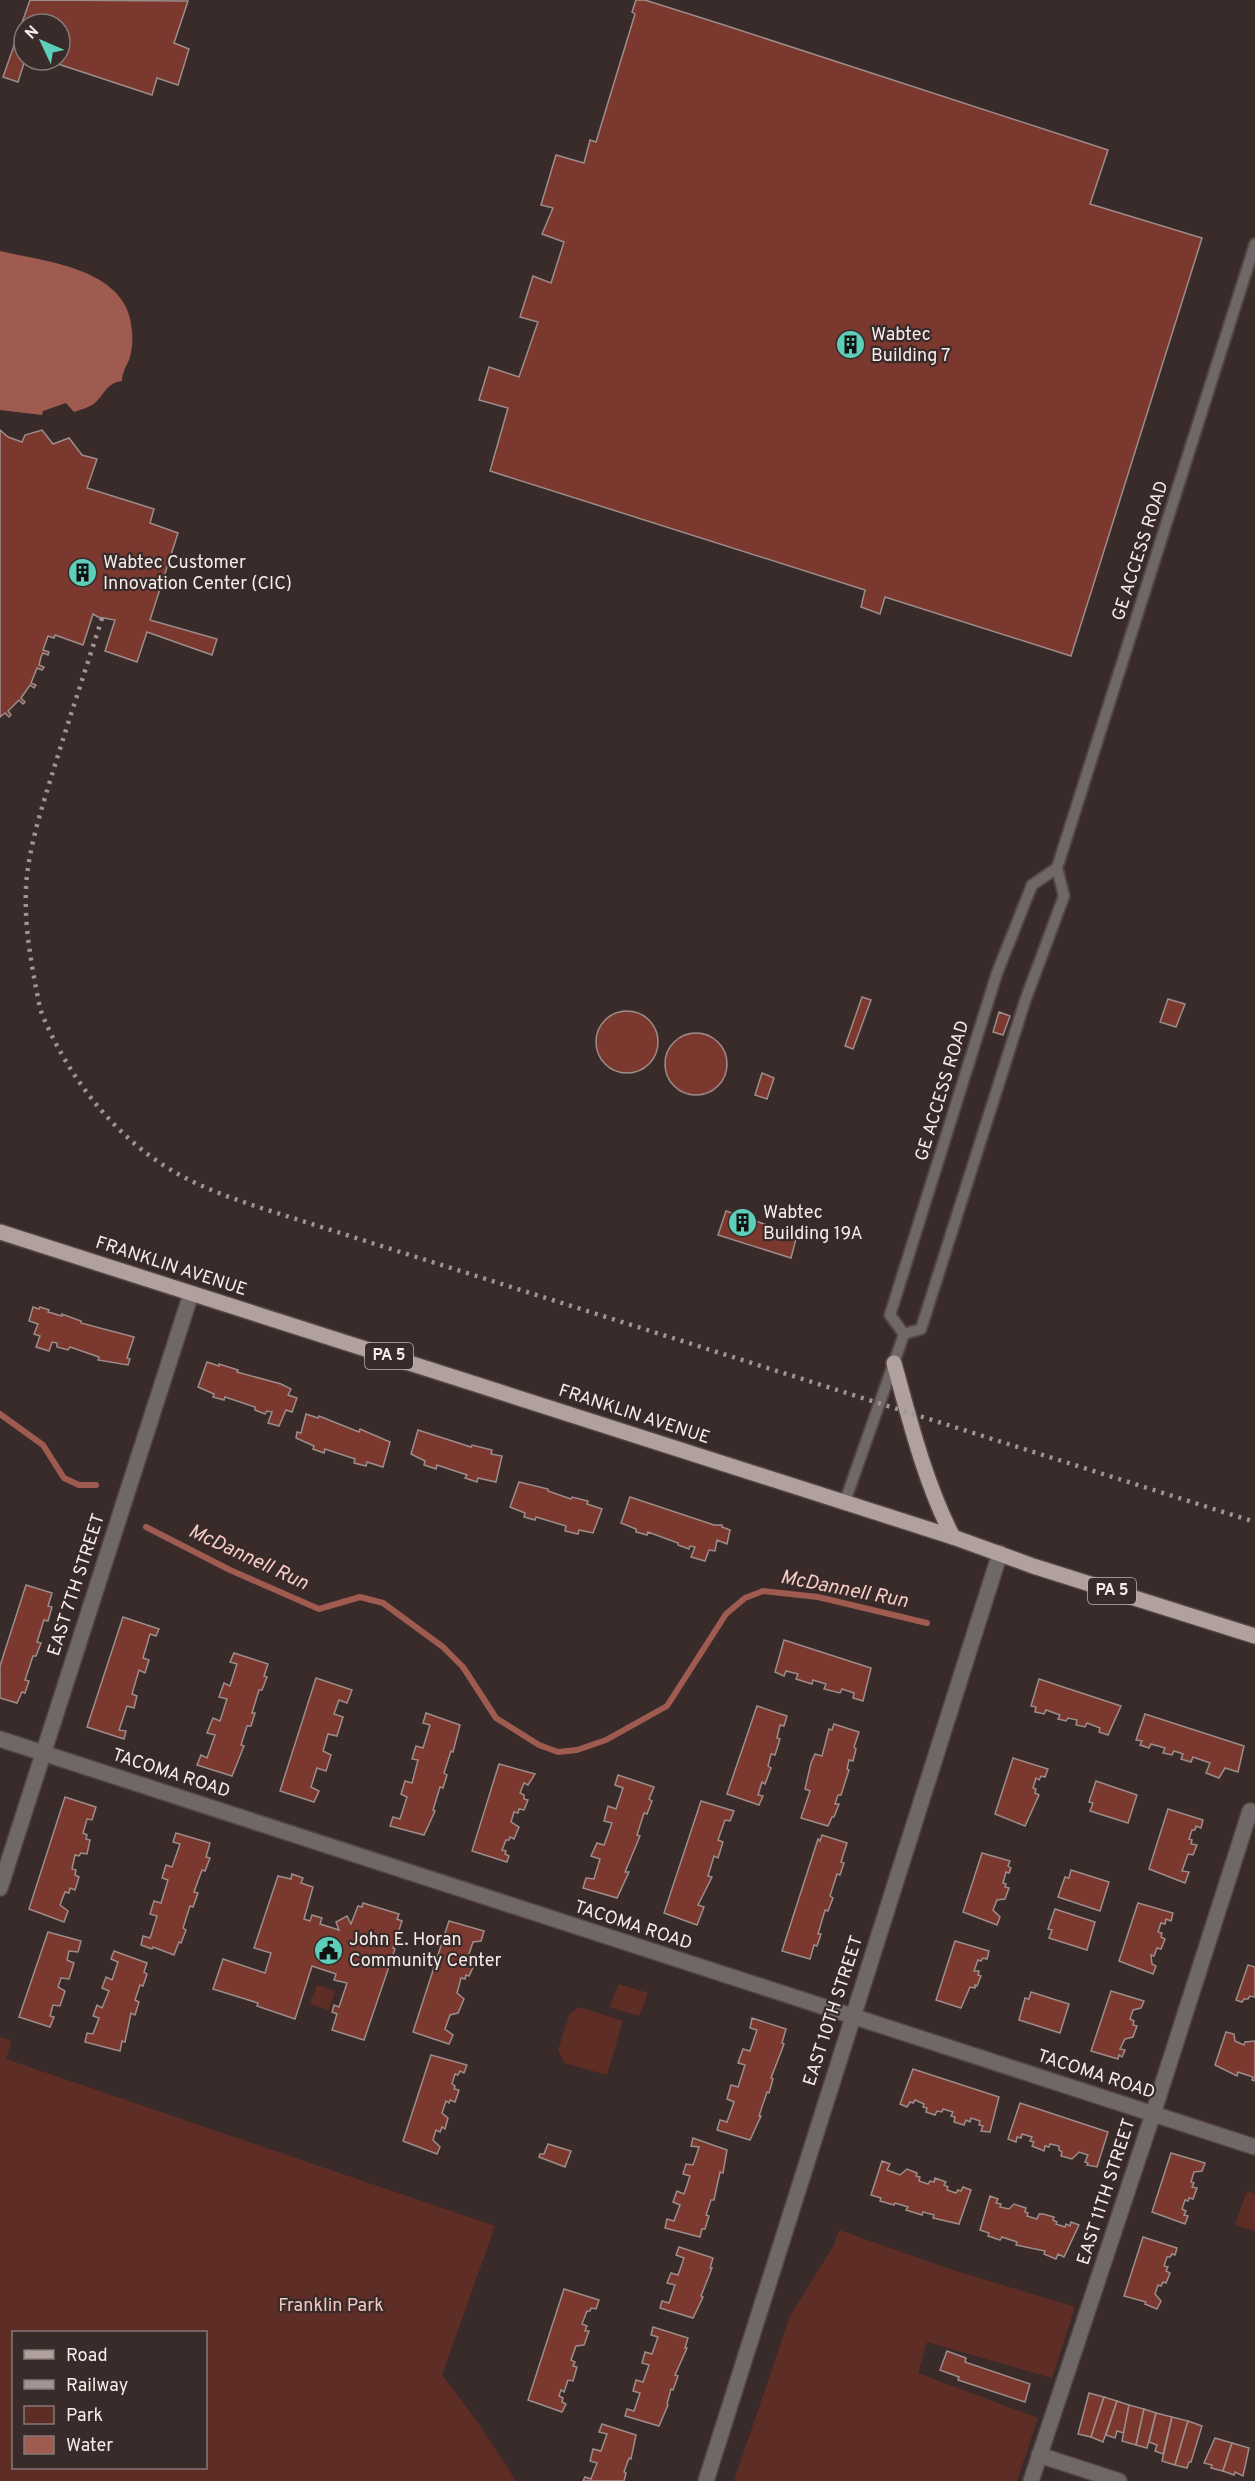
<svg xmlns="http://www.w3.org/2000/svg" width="1255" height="2481" font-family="Overpass,sans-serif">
	<rect width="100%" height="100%" fill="#382b29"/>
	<g fill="#5e2d26" fill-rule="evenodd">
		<path d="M619,1984L648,1993L639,2016L609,2007Z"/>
		<path d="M317,1985L335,1991L329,2010L310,2004Z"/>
		<path d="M580,2007L623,2021L607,2075L564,2063L558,2050L570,2013Z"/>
		<path d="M0,2037L12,2041L6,2059L495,2226L442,2375L481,2427L516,2481H0ZM206,2332V2468H14V2332Z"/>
		<path d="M1247,2191L1255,2194V2231L1235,2225Z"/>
		<path d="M839,2230L950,2269L1075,2307L1052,2378L927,2342L918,2373L1038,2418L1017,2481H734L790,2316L834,2245Z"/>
	</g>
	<path fill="#a05b50" d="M0,251C46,262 130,268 132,332C133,341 132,351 129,360C126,367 122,373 122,381C107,383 105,393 96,402C91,407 80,410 74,412L66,403L43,411L42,415L0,410Z"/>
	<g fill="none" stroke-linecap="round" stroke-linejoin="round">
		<g stroke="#a05b50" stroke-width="6">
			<path d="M0,1414L43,1445L64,1478L79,1485H96"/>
			<path d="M146,1527L230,1570L319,1609L360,1597L383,1603L443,1647L463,1667L496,1718L539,1745L558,1752L577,1750L606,1740L667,1706L726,1614L745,1598L763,1591L818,1597L927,1623"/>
		</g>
	</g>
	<g fill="#7a382f" stroke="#9d8d8a" stroke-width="1.5">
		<path d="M30,0L188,1L174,43L189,49L178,85L157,78L152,95L46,60H60V24H24L25,60L18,82L3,77Z"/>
		<path d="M636,0H645L724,25L1108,150L1090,204L1202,238L1071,656L885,597L880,614L861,607L865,590L490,471L508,408L479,400L489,367L519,377L538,322L520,317L533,276L551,283L564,242L542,234L553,208L541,205L556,155L584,163L590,140L596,142L635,14L632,12Z"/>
		<path d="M0,430L8,437L22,442L25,435L42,430L53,444L69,438L82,455L97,459L87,488L154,509L150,523L178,533L150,620L217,639L212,655L147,632L137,662L105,651L115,620L98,617L93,614L83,645L55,635L54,638L48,636L43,650L49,652L48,655L43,653L41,657L39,665L44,667L42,670L37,668L31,683L36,685L34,688L30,685L21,698L25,702L23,704L19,700L8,711L11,715L9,717L5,713L0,717Z"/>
		<path d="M862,997L871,1000L853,1049L845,1046Z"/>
		<path d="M1168,999L1185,1004L1176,1027L1160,1022Z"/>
		<circle cx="627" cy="1042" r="31"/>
		<path d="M999,1012L1010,1016L1003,1035L993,1032Z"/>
		<circle cx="696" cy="1064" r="31"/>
		<path d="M762,1073L774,1078L767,1099L755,1095Z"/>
		<path d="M726,1211L797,1235L791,1258L718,1235Z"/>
		<path d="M33,1307L39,1309L40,1307L49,1310L48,1312L62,1316V1314L81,1321V1323L134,1337L127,1358L130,1359L128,1365L98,1360L99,1357L70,1347L68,1350L57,1347V1343L52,1342L49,1351L36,1347L40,1336L34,1334L38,1324L29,1321Z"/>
		<path d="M207,1362L219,1366V1364L238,1370L237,1372L281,1384L291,1389L288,1395L297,1398L292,1412L286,1410L279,1426L268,1423L272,1412L267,1411L265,1414L255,1410V1407L225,1397L224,1400L213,1397L214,1394L198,1387Z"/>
		<path d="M306,1414L318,1418L319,1416L359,1432L360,1429L390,1442L383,1467L367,1462L366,1466L354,1463L355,1459L325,1449L324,1453L313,1449L314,1446L296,1438L297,1432L301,1433Z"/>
		<path d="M418,1430L471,1447L472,1445L492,1450L491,1454L502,1456L496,1482L478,1478L477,1482L465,1478L467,1475L437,1465L436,1469L424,1465L425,1461L411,1454Z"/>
		<path d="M519,1482L548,1489V1491L571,1499L572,1497L588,1501L587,1504L602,1509L593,1533L579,1530L578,1534L565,1531L566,1526L536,1517L535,1520L524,1517L525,1513L510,1507Z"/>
		<path d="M630,1497L714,1525H722V1527L730,1530L727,1544L717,1540L715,1551L709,1550L705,1561L691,1557L695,1547L690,1546L689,1549L678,1545V1543L648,1532L647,1535L636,1532V1529L621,1523Z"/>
		<path d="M26,1585L52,1593L48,1606L52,1607L48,1621L44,1620L37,1642L41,1643L36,1656H33L25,1680L29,1681L25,1693L22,1692L17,1703L0,1698V1666Z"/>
		<path d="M123,1617L159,1629L156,1636L150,1634L143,1658L149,1660L145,1673L139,1670L132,1694L137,1696L134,1708L127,1706L119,1730L126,1731L124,1739L87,1727Z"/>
		<path d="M784,1640L871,1668L863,1701L853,1698L854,1693L842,1689L840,1693L824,1689L826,1684L813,1680L812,1684L796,1679L798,1674L786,1671L784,1676L775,1672Z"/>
		<path d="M234,1653L268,1664L264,1676L267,1677L262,1690H259L252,1713H255L251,1726H247L241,1745L244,1746L232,1776L197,1765L201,1755L207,1758L215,1735L207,1733L213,1718L220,1721L227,1699L219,1697L224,1683L230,1686L237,1664L230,1662Z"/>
		<path d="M316,1678L352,1690L347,1703L339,1700L334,1714L343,1717L337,1736L328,1734L323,1751L331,1755L326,1771L317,1768L311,1787L319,1791L314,1802L280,1791Z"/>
		<path d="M1039,1679L1121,1706L1108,1735L1099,1732L1100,1728L1087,1723L1085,1727L1076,1725L1077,1720L1068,1718L1066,1721L1058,1719L1060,1715L1046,1710L1044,1714L1035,1712L1036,1707L1031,1706Z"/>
		<path d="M757,1706L787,1716L784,1726L780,1725L777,1738L780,1739L775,1755L771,1754L768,1766L771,1768L765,1784L762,1782L758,1795L763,1796L759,1805L727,1794Z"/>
		<path d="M426,1713L460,1725L453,1752L451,1751L444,1773L447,1775L443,1788L440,1787L433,1810L435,1811L424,1835L390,1826L393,1817L400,1819L407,1797L401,1794L405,1781L412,1783L418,1760L412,1759L416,1746L423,1748L430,1725L423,1723Z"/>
		<path d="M1145,1714L1244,1746L1238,1772L1225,1768L1219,1778L1206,1773L1210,1763L1193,1757L1191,1762L1181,1759L1183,1754L1174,1751L1172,1755L1163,1753L1165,1748L1151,1744L1149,1748L1140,1745L1142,1741L1136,1740Z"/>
		<path d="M834,1724L859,1732L854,1747L856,1749L853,1761L849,1760L847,1769L849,1770L841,1795H838L835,1804H839L834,1817H832L828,1826L801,1818L810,1791L805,1789L811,1763L815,1754L822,1756L829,1729L832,1730Z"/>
		<path d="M1013,1758L1048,1769L1045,1777L1041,1776L1039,1780L1036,1778L1033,1788L1036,1789L1035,1793L1039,1795L1025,1826L995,1814Z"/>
		<path d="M499,1764L535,1774L528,1785L524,1783L520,1793L524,1795V1799L528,1800L524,1810L519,1809L518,1813L514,1812L511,1822L519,1827L514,1839L510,1837L509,1840H506L502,1850L506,1851L505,1854L509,1856L507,1862L472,1851Z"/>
		<path d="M618,1775L654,1787L649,1799L652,1801L647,1814L644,1813L637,1835L640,1836L625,1872H629L617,1898L583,1888L586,1878L594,1879L600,1859L591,1856L597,1843L604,1845L612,1823L604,1821L608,1806L616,1809L623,1788L615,1785Z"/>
		<path d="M1096,1781L1137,1795L1128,1823L1090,1811L1093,1803L1089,1802Z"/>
		<path d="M65,1797L96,1807L92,1820L87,1819L83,1833L87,1835L86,1839L90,1840L87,1854L81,1853L79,1856L75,1855L72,1869L76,1870L75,1875L79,1877L75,1890L70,1888L69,1893L65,1892L60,1905L68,1911L64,1922L29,1909Z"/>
		<path d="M701,1801L734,1811L730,1821L725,1820L718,1840L723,1842L718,1858L714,1856L708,1876L712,1877L698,1905L704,1907L697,1925L664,1913Z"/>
		<path d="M1168,1809L1203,1820L1201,1828L1196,1826L1195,1830H1192L1189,1839L1192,1840L1191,1844L1197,1845L1193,1855L1188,1854L1182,1871L1189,1872L1185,1883L1149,1869Z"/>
		<path d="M176,1833L210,1843L206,1857L210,1858L205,1871L202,1870L194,1892L198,1893L193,1907L190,1906L183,1928L186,1930L181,1943L179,1942L174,1955L153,1947L152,1949L141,1945L143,1936L150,1938L157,1916L150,1914L154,1901L161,1903L168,1880L162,1878L166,1865L172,1867L180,1844L173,1842Z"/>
		<path d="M822,1835L847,1843L841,1862L844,1863L840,1875L837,1874L830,1896L833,1898L828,1911L825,1910L818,1934H821L817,1946L814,1945L810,1959L782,1951L818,1839L820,1841Z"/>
		<path d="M982,1853L1010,1861L1008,1866L1011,1868L1009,1873L1006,1872L1003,1883L1006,1884L1005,1887L1009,1888L1005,1899L997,1900L993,1910L1000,1917L997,1925L963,1912Z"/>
		<path d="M1071,1870L1109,1882L1100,1911L1058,1897L1065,1877L1069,1878Z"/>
		<path d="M292,1874L303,1878L301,1883L313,1887L304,1919L310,1921L312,1915L322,1918L320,1924L339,1930L336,1922L347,1916L351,1924L358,1906L362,1907L363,1903L399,1914L397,1919L402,1921L393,1948L395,1949L364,2040L332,2030L337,2014L332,2012L334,2005L339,2007L347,1983L334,1980L336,1974L312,1966L295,2019L257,2006L258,2003L213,1989L223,1959L265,1973L271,1953L254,1948L278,1876L291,1879Z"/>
		<path d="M1138,1903L1173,1913L1171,1921L1166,1919L1165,1924L1161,1923L1158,1932L1162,1933L1161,1937L1165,1939L1161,1949L1157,1948L1154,1956L1151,1955L1152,1964L1156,1966L1153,1974L1119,1961Z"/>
		<path d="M1055,1909L1095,1922L1087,1950L1049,1938L1052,1930L1048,1929Z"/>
		<path d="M449,1921L484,1931L481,1941L473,1942L468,1957L472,1958L471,1962L475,1963L469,1976L466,1975L465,1979L461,1978L457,1993L464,1999L458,2013L450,2015L445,2029L453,2035L449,2044L413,2032Z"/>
		<path d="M48,1932L81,1941L78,1952L69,1951L67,1960L74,1963L69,1979L61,1978L58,1987L65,1991L60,2006L53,2005L50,2016L54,2017L50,2027L19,2017Z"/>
		<path d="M955,1941L989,1951L987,1959L983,1958L981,1961L978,1960L974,1971H979L978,1975L981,1976L977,1986L975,1985V1988L970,1987L961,2008L936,2000Z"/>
		<path d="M114,1951L147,1963L144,1972L147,1974L143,1986L140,1985L135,2000L139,2002L135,2015L131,2013L125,2042L122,2041L120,2051L85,2042L87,2033L93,2034L99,2018L93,2016L97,2005L102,2008L109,1991L102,1988L106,1977L112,1980L118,1962L111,1959Z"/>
		<path d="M1248,1965L1255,1967V1997L1250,1996L1248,1999H1244L1242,2002L1236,2000Z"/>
		<path d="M1111,1991L1144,2001L1141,2008L1133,2010L1130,2019L1134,2021L1133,2025L1137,2026L1133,2037L1125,2039L1120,2049L1125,2050L1122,2057L1119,2055L1118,2059L1091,2051Z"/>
		<path d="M1031,1992L1069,2004L1060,2033L1019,2020L1025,1998L1029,1999Z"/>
		<path d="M752,2018L786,2029L782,2043L784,2044L771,2078L773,2079L769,2093L767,2092L759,2116H761L750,2140L717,2130L720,2120L727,2122L734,2102L727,2099L731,2085L738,2087L745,2065L738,2063L743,2049L750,2051L757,2030L750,2028Z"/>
		<path d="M1226,2032L1234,2034L1235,2041L1244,2045L1245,2042L1255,2041V2081L1252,2080L1253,2077L1238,2072L1237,2076L1215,2065Z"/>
		<path d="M431,2055L467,2065L464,2073L460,2071L458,2075L455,2074L452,2084L455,2086L454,2089L459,2090L455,2102L450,2100L449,2103L446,2101L442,2113L448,2118L445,2129L442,2127L440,2132L436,2130L433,2140L440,2147L437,2154L403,2141Z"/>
		<path d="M913,2069L999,2097L990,2132L981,2131L983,2126L979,2125L980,2121L971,2118L970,2122L966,2120L964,2125L954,2122L955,2117L951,2116L953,2112L943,2109L942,2112L937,2111L935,2115L926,2112L927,2108L923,2107L924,2104L915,2100L913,2103L910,2102L907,2107L900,2104Z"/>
		<path d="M1020,2103L1108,2132L1097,2167L1087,2165L1088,2163L1085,2162L1088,2155L1079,2152L1072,2159L1061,2156L1062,2152L1059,2150V2146L1050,2144L1049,2147L1045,2146L1044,2151L1032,2146L1034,2142L1030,2141L1032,2137L1022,2134L1021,2138L1017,2137L1016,2142L1008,2139Z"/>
		<path d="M693,2138L727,2150L723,2173L720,2172L714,2200H711L706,2215L709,2216L705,2229H702L700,2237L665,2228L667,2219L674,2221L680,2205L673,2202L677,2191L684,2194L690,2176L683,2174L686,2164L693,2165L699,2147L691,2146Z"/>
		<path d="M548,2144L571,2151L565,2167L539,2157L540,2154H544Z"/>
		<path d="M1171,2153L1205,2163L1202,2171L1194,2172L1191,2182L1194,2183L1192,2187L1197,2188L1193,2199L1189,2198L1188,2201L1185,2200L1182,2209L1186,2211L1184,2215L1188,2216L1185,2224L1152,2212Z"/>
		<path d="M882,2161L890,2164L887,2170L900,2175L907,2169L917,2173L916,2176L920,2177L919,2181L928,2184L930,2181L934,2182L935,2178L946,2182L944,2185L948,2187L947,2190L956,2193L958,2190L961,2191L963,2187L971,2190L959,2224L933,2218L934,2215L923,2212L922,2215L906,2210L908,2207L895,2203L894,2205L880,2201L881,2198L871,2195Z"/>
		<path d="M990,2196L998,2199L996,2203L1001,2204L1000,2207L1009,2209L1014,2204L1026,2208L1025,2212L1028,2213L1027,2216L1037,2219L1039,2214H1043L1054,2217L1053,2220L1057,2222L1056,2224L1065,2227L1066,2224L1070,2226L1071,2222L1079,2225L1064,2257L1058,2254L1056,2259L1044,2254L1045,2251L1016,2245L1017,2242L1002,2237L1000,2240L988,2236L989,2233L980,2230Z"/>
		<path d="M1143,2237L1177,2248L1175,2255L1172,2254L1170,2257H1167L1164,2266L1168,2267L1166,2271L1170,2273L1166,2283L1163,2282L1161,2286L1158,2285L1155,2294L1161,2301L1157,2309L1145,2304L1146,2302L1124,2296Z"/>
		<path d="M679,2247L713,2258L710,2268H712L701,2296L703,2297L693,2318L660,2308L662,2301L669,2303L675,2285L667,2283L671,2273L678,2275L684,2258L676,2255Z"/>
		<path d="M564,2289L599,2300L596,2309L591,2308L590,2311H587L582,2324L587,2326L585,2331H589L584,2345L576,2346L571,2360L575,2362L573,2366L577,2367L573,2381L568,2380L564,2392L561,2390L559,2396L563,2398L562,2402L566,2404L562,2412L528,2400Z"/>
		<path d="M653,2327L688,2338L685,2348H687L675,2375L678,2376L673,2390L671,2389L667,2404L668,2405L659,2426L625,2416L627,2409L634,2411L640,2393L633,2391L636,2380L643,2382L649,2365L642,2363L645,2352L652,2354L658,2337L651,2335Z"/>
		<path d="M947,2351L966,2358L965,2362L1030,2384L1025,2402L958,2380L959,2377L940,2370Z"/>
		<path d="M1089,2393L1104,2397L1091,2437L1078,2434Z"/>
		<path d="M1104,2397L1117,2401L1103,2442L1091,2437Z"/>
		<path d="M1117,2401L1129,2405L1124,2433L1117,2431L1115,2438L1106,2435Z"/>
		<path d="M1129,2405L1144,2409L1136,2445L1122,2441Z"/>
		<path d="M1144,2409L1156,2413L1147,2448L1136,2445Z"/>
		<path d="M1156,2413L1172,2417L1163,2454L1155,2451L1157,2445L1149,2442Z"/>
		<path d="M1172,2417L1188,2421L1175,2465L1162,2461Z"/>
		<path d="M1188,2421L1202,2426L1191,2462H1189L1187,2468L1175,2465Z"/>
		<path d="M602,2424L636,2435L631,2459L629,2458L624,2472L626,2473L624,2481H583L585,2477L591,2479L597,2463L590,2461L593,2449L601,2451L607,2434L599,2432Z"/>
		<path d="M1215,2438L1232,2443L1223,2471L1211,2468L1212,2465L1204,2463Z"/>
		<path d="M1232,2443L1249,2448L1243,2476L1235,2472L1234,2475L1223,2471Z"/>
	</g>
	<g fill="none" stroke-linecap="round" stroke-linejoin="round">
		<defs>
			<g id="service">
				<path d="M1057,868L1064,896L1025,1001L921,1329L904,1334L890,1315L997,973L1032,885Z"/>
				<path d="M1057,868L1255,244"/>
				<path d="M844,1504L904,1334"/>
			</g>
			<g id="minor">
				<path d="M0,1739L1255,2147"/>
				<path d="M0,1888L191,1294"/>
				<path d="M1039,2455L1119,2481"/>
				<path d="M1031,2481L1153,2114L1250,1811"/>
			</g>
			<path id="tertiary" d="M706,2481L1000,1553"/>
			<g id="primary">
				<path d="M0,1232L953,1537L1033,1566L1255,1636"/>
				<path d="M894,1363C910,1421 925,1483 953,1537"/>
			</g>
		</defs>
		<use href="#service" stroke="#534644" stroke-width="14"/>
		<use href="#minor" stroke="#534644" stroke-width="18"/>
		<use href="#tertiary" stroke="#534644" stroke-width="18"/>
		<use href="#primary" stroke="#534644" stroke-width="18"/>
		<use href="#service" stroke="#6f6867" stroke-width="10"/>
		<use href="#minor" stroke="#6f6867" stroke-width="15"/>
		<use href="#tertiary" stroke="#6f6867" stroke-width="15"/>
		<use href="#primary" stroke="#b0a19f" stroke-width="15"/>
		<path stroke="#a09593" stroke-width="4.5" stroke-dasharray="3 6" stroke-linecap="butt" d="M102,618C85,672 67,725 51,778C41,810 31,842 27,875C23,913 29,951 36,988C38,997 39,1006 42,1014C69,1079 117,1140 178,1174C203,1188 231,1198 258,1207L1255,1522"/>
	</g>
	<defs>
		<symbol id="building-disc" viewBox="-11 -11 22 22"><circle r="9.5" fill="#5dceb9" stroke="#382b29"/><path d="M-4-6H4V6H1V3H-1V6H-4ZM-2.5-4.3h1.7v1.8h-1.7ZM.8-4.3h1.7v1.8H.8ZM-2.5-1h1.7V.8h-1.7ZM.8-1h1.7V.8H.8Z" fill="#111"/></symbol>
		<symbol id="civic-disc" viewBox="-11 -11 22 22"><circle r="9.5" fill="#5dceb9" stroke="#382b29"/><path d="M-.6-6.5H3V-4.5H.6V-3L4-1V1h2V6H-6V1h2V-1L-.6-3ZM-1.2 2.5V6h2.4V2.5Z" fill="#111"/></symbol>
	</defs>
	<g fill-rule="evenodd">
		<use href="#building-disc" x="834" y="328" width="33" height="33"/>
		<use href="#building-disc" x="66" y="556" width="33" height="33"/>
		<use href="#building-disc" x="726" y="1206" width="33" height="33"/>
		<use href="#civic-disc" x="312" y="1934" width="33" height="33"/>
	</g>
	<g text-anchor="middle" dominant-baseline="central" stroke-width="4.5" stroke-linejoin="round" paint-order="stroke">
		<g fill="#382b29" stroke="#bdb3b1" stroke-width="1.5">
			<rect x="365" y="1343" width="48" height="26" rx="4.5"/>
			<rect x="1088" y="1578" width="48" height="26" rx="4.5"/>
		</g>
		<g font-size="16" font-weight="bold" fill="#f6edeb">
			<text x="389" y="1356">PA 5</text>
			<text x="1112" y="1591">PA 5</text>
		</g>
		<g font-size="18" fill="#f6edeb" stroke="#382b29" text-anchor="start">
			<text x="871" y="335">Wabtec<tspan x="871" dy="21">Building 7</tspan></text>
			<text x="103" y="563">Wabtec Customer<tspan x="103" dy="21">Innovation Center (CIC)</tspan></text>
			<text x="763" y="1213">Wabtec<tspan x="763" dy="21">Building 19A</tspan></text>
			<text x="349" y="1940">John E. Horan<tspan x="349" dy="21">Community Center</tspan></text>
		</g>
		<g font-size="18" fill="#f6edeb" stroke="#382b29">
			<text transform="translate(1141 551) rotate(-72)">GE ACCESS ROAD</text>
			<text transform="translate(943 1091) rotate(-73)">GE ACCESS ROAD</text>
			<text transform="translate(171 1267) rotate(18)">FRANKLIN AVENUE</text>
			<text transform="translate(634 1415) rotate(18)">FRANKLIN AVENUE</text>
			<text transform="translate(77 1585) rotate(-72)">EAST 7TH STREET</text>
			<text transform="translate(171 1774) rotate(18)">TACOMA ROAD</text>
			<text transform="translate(633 1926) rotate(18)">TACOMA ROAD</text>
			<text transform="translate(834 2011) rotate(-72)">EAST 10TH STREET</text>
			<text transform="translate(1096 2075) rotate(18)">TACOMA ROAD</text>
			<text transform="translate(1107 2192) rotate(-72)">EAST 11TH STREET</text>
		</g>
		<g font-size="18" fill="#f1c7c0" stroke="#382b29">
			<text x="331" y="2306">Franklin Park</text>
		</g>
		<g font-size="20" font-style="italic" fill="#f7ccc5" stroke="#382b29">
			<text transform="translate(248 1558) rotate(25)">McDannell Run</text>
			<text transform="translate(844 1590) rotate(11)">McDannell Run</text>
		</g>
	</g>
	<rect x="12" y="2331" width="195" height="138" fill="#382b29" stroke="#847977" stroke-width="1.5"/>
	<rect x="24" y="2350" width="30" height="9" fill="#b0a19f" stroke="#847977" stroke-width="1.5"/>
	<text x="66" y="2361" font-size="18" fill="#f6edeb">Road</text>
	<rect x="24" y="2380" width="30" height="9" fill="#a09593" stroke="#847977" stroke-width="1.5"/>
	<text x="66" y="2391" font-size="18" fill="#f6edeb">Railway</text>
	<rect x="24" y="2406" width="30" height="18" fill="#5e2d26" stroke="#847977" stroke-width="1.5"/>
	<text x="66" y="2421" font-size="18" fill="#f6edeb">Park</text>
	<rect x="24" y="2436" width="30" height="18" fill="#a05b50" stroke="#847977" stroke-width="1.5"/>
	<text x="66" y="2451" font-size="18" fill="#f6edeb">Water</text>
	<g transform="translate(42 42) rotate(314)"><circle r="28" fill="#382b29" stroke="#847977" stroke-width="1.5"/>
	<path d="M0-4.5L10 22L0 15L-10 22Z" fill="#5dceb9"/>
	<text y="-9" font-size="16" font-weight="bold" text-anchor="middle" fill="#f6edeb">N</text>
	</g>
</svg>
